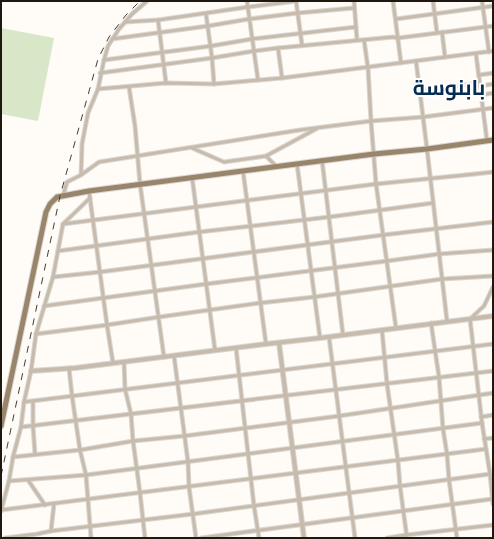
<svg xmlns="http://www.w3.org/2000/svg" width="494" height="539" font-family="Karla,Cairo,sans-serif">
	<rect width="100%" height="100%" fill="#fffbf6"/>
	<path fill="#d8e7c8" d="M1,28L54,38L38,121L1,114Z"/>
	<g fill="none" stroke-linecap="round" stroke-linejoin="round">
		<defs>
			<g id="minor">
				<path d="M247,1L258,80"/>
				<path d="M296,1L302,45"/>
				<path d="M354,1L357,40"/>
				<path d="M393,1L401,63"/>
				<path d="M433,1L437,33"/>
				<path d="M482,1L489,52"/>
				<path d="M206,14L212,58L214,84"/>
				<path d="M396,19L493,6"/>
				<path d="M158,20L166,83"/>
				<path d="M125,22L158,20L248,7L297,1"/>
				<path d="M442,32L445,57"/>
				<path d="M112,39L208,26L249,19L298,13L354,8"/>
				<path d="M364,40L368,68L371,121L376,184L396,328"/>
				<path d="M278,48L282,78"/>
				<path d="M476,54L487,141"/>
				<path d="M104,60L211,46L252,39L356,27"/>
				<path d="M416,61L427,149L447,321"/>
				<path d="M100,73L212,58L254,51L278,48L393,37L398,38L493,26"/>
				<path d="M479,75L493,73"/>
				<path d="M480,86L493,84"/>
				<path d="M129,87L135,126L140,184L164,357"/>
				<path d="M98,89L166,83L214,84L282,78L493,51"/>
				<path d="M420,91L480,83"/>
				<path d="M481,95L493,93"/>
				<path d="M192,148L224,162L266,156L316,129"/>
				<path d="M266,156L276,166"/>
				<path d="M322,160L343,335"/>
				<path d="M297,164L320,338"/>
				<path d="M243,171L266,344"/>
				<path d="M81,175L82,144L88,113L98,89L104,60L108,46L119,29L132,14L147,1"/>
				<path d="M192,177L215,350"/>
				<path d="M89,191L107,325L113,363"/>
				<path d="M63,196L67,182L81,175L99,162L300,130L371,121L423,117L493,108"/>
				<path d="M63,224L376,184L475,174L493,172"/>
				<path d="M58,251L199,232L329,217L433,203"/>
				<path d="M53,277L100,272L383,235L493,222"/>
				<path d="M493,287L484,306L470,319L482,423L490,474L493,504"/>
				<path d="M44,306L206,284L387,261L439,254L493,250"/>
				<path d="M431,323L439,377L443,429L447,454L449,480L457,538"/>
				<path d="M382,330L387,384L398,461L400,486L407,538"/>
				<path d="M36,334L107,325L159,317L260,303L314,297L442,279L493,276"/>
				<path d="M329,337L355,538"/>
				<path d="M236,348L254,506L259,538"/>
				<path d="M174,356L188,462L189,487L196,538"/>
				<path d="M124,362L125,389L131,414L133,441L140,493L145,538"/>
				<path d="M69,368L72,396L80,450L86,475L91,538"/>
				<path d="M33,401V426L35,454"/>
				<path d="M24,402L493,344"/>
				<path d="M481,417L493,415"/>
				<path d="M21,427L493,371"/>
				<path d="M484,439L493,438"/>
				<path d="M13,457L80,450L133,441L184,436L339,416L493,393"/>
				<path d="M28,480L45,505"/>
				<path d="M9,481L86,475L482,423"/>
				<path d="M1,510L486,449"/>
				<path d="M1,511L9,481L13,457L21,427L24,402L31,371L36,334L53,277L63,224L90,198"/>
				<path d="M51,531L54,504"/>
				<path d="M5,538L37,534L51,531L193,514L490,474"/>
				<path d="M201,538L492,499"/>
				<path d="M387,538L406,535L493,525"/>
			</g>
			<g id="tertiary">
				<path d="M279,343L304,538"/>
				<path d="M31,371L75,368L266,344L320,338L493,316"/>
			</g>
			<path id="primary" d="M1,426L46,212L50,204L57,197L89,191L374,154L427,149L493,140"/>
		</defs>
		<use href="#minor" stroke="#dbd7d1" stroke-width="5"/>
		<use href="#tertiary" stroke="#dbd7d1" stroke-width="6"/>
		<use href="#primary" stroke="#dbd7d1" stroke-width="7"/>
		<use href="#minor" stroke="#c7bbae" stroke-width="3"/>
		<use href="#tertiary" stroke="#c7bbae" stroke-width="4"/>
		<use href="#primary" stroke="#99846c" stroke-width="5"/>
		<path stroke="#443d36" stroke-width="1" stroke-dasharray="7 7" stroke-linecap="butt" d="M1,476L60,196L98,59L109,37L126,15L140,1"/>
	</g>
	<g text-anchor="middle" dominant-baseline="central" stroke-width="4" stroke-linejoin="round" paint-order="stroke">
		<g font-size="21" font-weight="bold" fill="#072c52" stroke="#fff">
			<text x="449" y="88">بابنوسة</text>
		</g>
	</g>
	<rect width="494" height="539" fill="none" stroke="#1f1810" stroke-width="4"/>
</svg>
